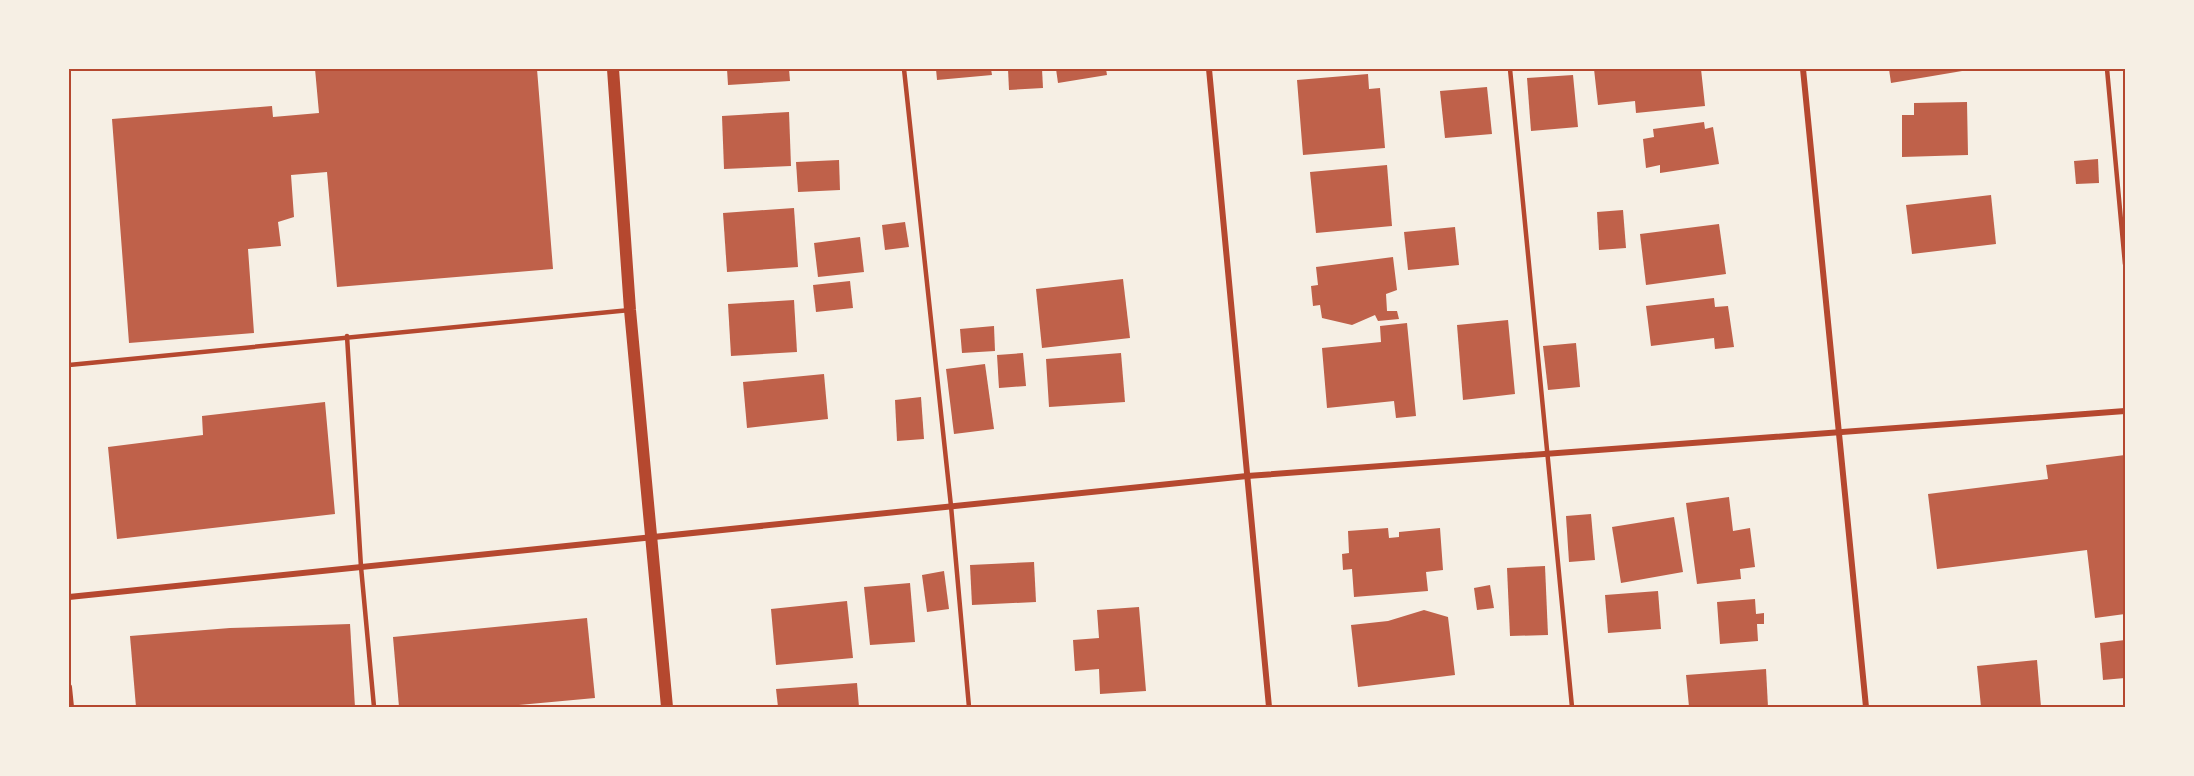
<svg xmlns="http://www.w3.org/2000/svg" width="2194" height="776" font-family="Rubik,sans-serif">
	<rect width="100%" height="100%" fill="#f6efe4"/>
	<g fill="#bf614a">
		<path d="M315,69H537L553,269L337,287L327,172L291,175L294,217L278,222L281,246L248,249L254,333L129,343L112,119L272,106L273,117L319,113Z"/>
		<path d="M727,69H789L790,81L728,85Z"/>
		<path d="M936,69H991L992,75L937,80Z"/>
		<path d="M1008,69H1042L1043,88L1009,90Z"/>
		<path d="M1056,69H1106L1107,75L1058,83Z"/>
		<path d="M1594,69H1701L1705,106L1636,113L1635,101L1598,105Z"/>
		<path d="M1889,69H1968V70L1891,83Z"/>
		<path d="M1368,74L1369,89L1380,88L1385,148L1303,155L1297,80Z"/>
		<path d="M1573,75L1578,127L1531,131L1527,78Z"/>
		<path d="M1487,87L1492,134L1445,138L1440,91Z"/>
		<path d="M1967,102L1968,155L1902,157V115H1914V103Z"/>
		<path d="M789,112L791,166L724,169L722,116Z"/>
		<path d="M1704,122L1705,129L1713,127L1719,164L1660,173V165L1646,168L1643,139L1654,137L1653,129Z"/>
		<path d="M2098,159L2099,183L2076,184L2074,161Z"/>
		<path d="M839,160L840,190L798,192L796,162Z"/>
		<path d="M1387,165L1392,226L1316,233L1310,172Z"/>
		<path d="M1991,195L1996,244L1912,254L1906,205Z"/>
		<path d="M794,208L798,267L727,272L723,213Z"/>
		<path d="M1623,210L1626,248L1599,250L1597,212Z"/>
		<path d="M905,222L909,247L885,250L882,225Z"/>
		<path d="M1719,224L1726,274L1646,285L1640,234Z"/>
		<path d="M1455,227L1459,265L1408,270L1404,232Z"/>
		<path d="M860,237L864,272L818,277L814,243Z"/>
		<path d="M1393,257L1397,290L1386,294L1387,311H1397L1399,319L1378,321L1375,315L1352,325L1322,318L1320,305L1313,306L1311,286L1318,285L1316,267Z"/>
		<path d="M1123,279L1130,338L1042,348L1036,289Z"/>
		<path d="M850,281L853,308L816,312L813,285Z"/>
		<path d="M1714,298L1715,307L1728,306L1734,347L1715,349L1714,338L1651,346L1646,306Z"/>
		<path d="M794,300L797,352L731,356L728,304Z"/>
		<path d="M1508,320L1515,394L1463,400L1457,325Z"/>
		<path d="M1407,323L1416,416L1396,418L1394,401L1327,408L1322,348L1381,342L1380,326Z"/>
		<path d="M994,326L995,351L962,353L960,329Z"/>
		<path d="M1576,343L1580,387L1548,390L1543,346Z"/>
		<path d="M1023,353L1026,386L999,388L997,355Z"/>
		<path d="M1121,353L1125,402L1049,407L1046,359Z"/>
		<path d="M985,364L994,429L954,434L946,369Z"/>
		<path d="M824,374L828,419L747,428L743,382Z"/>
		<path d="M921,397L924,439L897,441L895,400Z"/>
		<path d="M325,402L335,514L117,539L108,447L203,435L202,416Z"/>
		<path d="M2125,455V614L2095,618L2087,550L1937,569L1928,494L2048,479L2046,465Z"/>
		<path d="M1729,497L1733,531L1750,528L1755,567L1740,569L1741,579L1697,584L1686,503Z"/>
		<path d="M1591,514L1595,560L1569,562L1566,516Z"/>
		<path d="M1674,517L1683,572L1621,583L1612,527Z"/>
		<path d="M1388,528L1389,538L1399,537V532L1440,528L1443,570L1426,572L1428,591L1354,597L1352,569L1343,570L1342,554L1349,553L1348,531Z"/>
		<path d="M1034,562L1036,602L972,605L970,565Z"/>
		<path d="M1545,566L1548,635L1510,636L1507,568Z"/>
		<path d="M944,571L949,609L927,612L922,575Z"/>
		<path d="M910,583L915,642L870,645L864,587Z"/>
		<path d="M1490,585L1494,608L1477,610L1474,588Z"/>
		<path d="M1658,591L1661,629L1608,633L1605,595Z"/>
		<path d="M1755,599L1756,614L1764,613V624H1757L1758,641L1720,644L1717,602Z"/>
		<path d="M847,601L853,658L776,665L771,609Z"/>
		<path d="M1139,607L1146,691L1100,694L1099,669L1075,671L1073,640L1099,638L1097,610Z"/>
		<path d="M1424,610L1448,617L1455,675L1358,687L1351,625L1388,621Z"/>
		<path d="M587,618L595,698L497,707H399L393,637Z"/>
		<path d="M350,624L355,707H136L130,636L230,628Z"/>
		<path d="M2125,640V678L2103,680L2100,643Z"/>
		<path d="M2037,660L2041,707H1981L1977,666Z"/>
		<path d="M1766,669L1768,707H1689L1686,675Z"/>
		<path d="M857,683L859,707H778L776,689Z"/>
	</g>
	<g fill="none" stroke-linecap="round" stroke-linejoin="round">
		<g stroke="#b5482f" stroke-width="4.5">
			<path d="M904,69L951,506L969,707"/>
			<path d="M1510,69L1572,707"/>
			<path d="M2107,69L2125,264"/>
			<path d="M347,336L361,567L374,707"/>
			<path d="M69,365L630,310"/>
		</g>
		<g stroke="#b5482f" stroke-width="6">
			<path d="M1209,69L1269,707"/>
			<path d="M1803,69L1866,707"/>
			<path d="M69,597L1247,476L2125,411"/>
			<path d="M69,687L71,707"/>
		</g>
		<path stroke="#b5482f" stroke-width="12" d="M613,69L630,310L667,707"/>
	</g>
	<rect width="2194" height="776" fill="none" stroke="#f6efe4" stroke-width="141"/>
	<rect x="70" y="70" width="2054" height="636" fill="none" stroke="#b5482f" stroke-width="2"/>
</svg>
